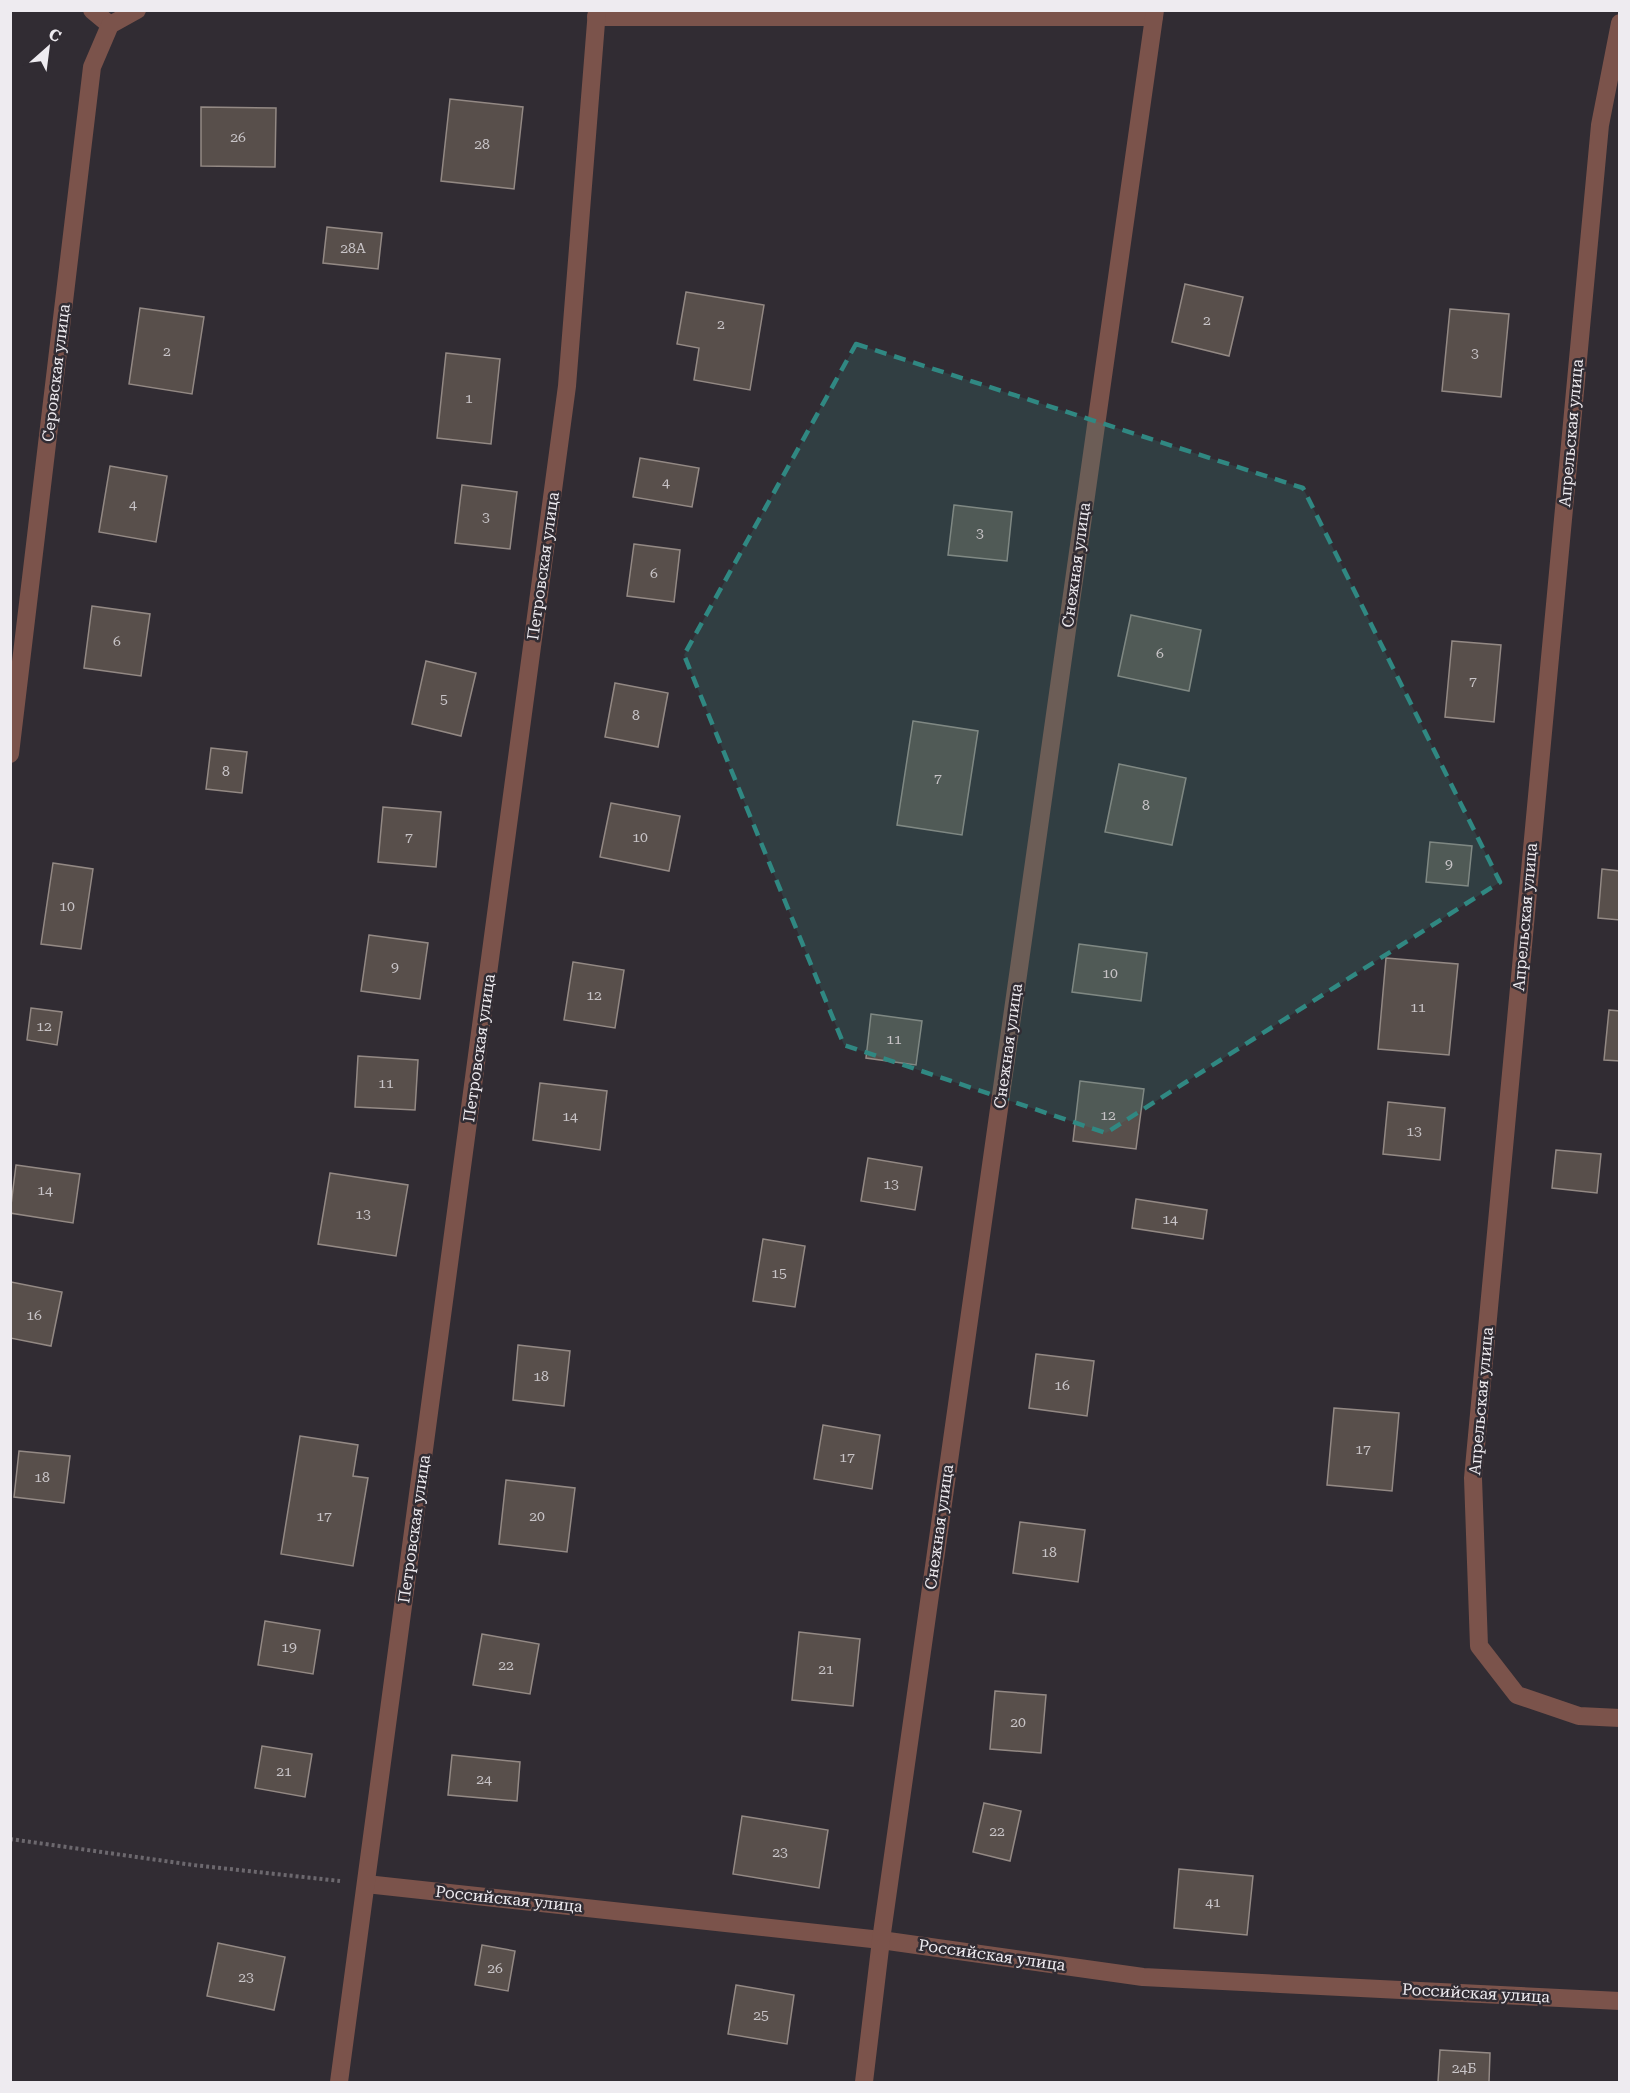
<svg xmlns="http://www.w3.org/2000/svg" width="1630" height="2093" font-family="'Roboto Serif',serif">
	<rect width="100%" height="100%" fill="#312c33"/>
	<g fill="#584f4b" stroke="#938984" stroke-width="1.5">
		<path d="M450,99L523,107L514,189L441,181Z"/>
		<path d="M201,107L276,108L275,167L201,166Z"/>
		<path d="M327,227L382,233L378,269L323,263Z"/>
		<path d="M1185,284L1243,297L1229,356L1172,342Z"/>
		<path d="M686,292L764,305L750,390L694,380L699,348L677,344Z"/>
		<path d="M140,308L204,317L192,394L129,384Z"/>
		<path d="M1450,309L1509,314L1501,397L1442,391Z"/>
		<path d="M446,353L500,359L491,444L437,438Z"/>
		<path d="M640,458L699,468L692,507L633,497Z"/>
		<path d="M110,466L167,476L156,542L99,532Z"/>
		<path d="M462,485L517,492L510,549L455,543Z"/>
		<path d="M954,505L1012,512L1007,561L948,555Z"/>
		<path d="M634,544L680,550L674,602L627,596Z"/>
		<path d="M92,606L150,614L141,676L84,668Z"/>
		<path d="M1131,615L1201,630L1189,691L1118,676Z"/>
		<path d="M1452,641L1501,645L1494,722L1445,717Z"/>
		<path d="M426,661L476,673L461,736L412,724Z"/>
		<path d="M615,683L668,693L658,747L605,737Z"/>
		<path d="M913,721L978,731L962,835L897,825Z"/>
		<path d="M211,748L247,752L242,793L206,789Z"/>
		<path d="M1119,764L1186,778L1172,845L1105,832Z"/>
		<path d="M611,803L680,816L669,871L600,857Z"/>
		<path d="M383,807L441,812L436,867L378,862Z"/>
		<path d="M1430,842L1472,846L1468,886L1426,882Z"/>
		<path d="M53,863L93,869L81,949L41,944Z"/>
		<path d="M1602,869L1620,871V920L1598,918Z"/>
		<path d="M369,935L428,943L420,999L361,991Z"/>
		<path d="M1079,944L1147,953L1141,1001L1072,992Z"/>
		<path d="M1386,958L1458,964L1449,1055L1378,1049Z"/>
		<path d="M573,962L624,970L615,1028L564,1020Z"/>
		<path d="M31,1008L62,1012L57,1045L27,1040Z"/>
		<path d="M1609,1010L1620,1011V1061L1604,1060Z"/>
		<path d="M871,1014L922,1021L916,1065L866,1058Z"/>
		<path d="M358,1056L418,1060L415,1110L355,1107Z"/>
		<path d="M1080,1081L1144,1089L1136,1149L1073,1141Z"/>
		<path d="M540,1083L607,1091L600,1150L533,1140Z"/>
		<path d="M1388,1102L1445,1108L1440,1160L1383,1154Z"/>
		<path d="M1556,1150L1601,1154L1597,1193L1552,1188Z"/>
		<path d="M868,1158L922,1167L915,1210L861,1201Z"/>
		<path d="M16,1165L80,1174L73,1223L10,1213Z"/>
		<path d="M330,1173L408,1185L396,1256L318,1244Z"/>
		<path d="M1136,1199L1207,1210L1203,1239L1132,1228Z"/>
		<path d="M763,1239L805,1246L795,1307L753,1301Z"/>
		<path d="M11,1282L62,1292L51,1346L10,1338Z"/>
		<path d="M518,1345L570,1351L564,1406L513,1400Z"/>
		<path d="M1036,1354L1094,1361L1087,1416L1029,1408Z"/>
		<path d="M1334,1408L1399,1413L1392,1491L1327,1485Z"/>
		<path d="M823,1425L880,1435L872,1489L814,1479Z"/>
		<path d="M300,1436L358,1445L353,1476L368,1478L353,1566L281,1554Z"/>
		<path d="M19,1451L70,1456L64,1503L14,1497Z"/>
		<path d="M506,1480L575,1488L567,1552L499,1544Z"/>
		<path d="M1020,1522L1085,1530L1078,1582L1013,1573Z"/>
		<path d="M265,1621L320,1630L313,1674L258,1665Z"/>
		<path d="M799,1632L860,1639L853,1706L792,1700Z"/>
		<path d="M482,1634L539,1644L530,1694L473,1685Z"/>
		<path d="M995,1691L1046,1695L1041,1753L990,1749Z"/>
		<path d="M262,1746L312,1754L305,1797L255,1788Z"/>
		<path d="M452,1755L520,1762L517,1801L448,1795Z"/>
		<path d="M984,1803L1021,1811L1010,1861L973,1852Z"/>
		<path d="M742,1816L828,1830L819,1888L733,1874Z"/>
		<path d="M1179,1869L1253,1876L1247,1935L1174,1928Z"/>
		<path d="M218,1943L285,1957L274,2010L207,1996Z"/>
		<path d="M482,1945L515,1951L508,1991L475,1985Z"/>
		<path d="M736,1985L794,1995L787,2044L728,2034Z"/>
		<path d="M1440,2050L1490,2053L1489,2082H1438Z"/>
	</g>
	<g fill="none" stroke-linecap="round" stroke-linejoin="round">
		<path stroke="#6c686e" stroke-width="4" stroke-dasharray="3 3" stroke-linecap="butt" d="M10,1839L193,1865L340,1881"/>
		<path stroke="#7b534b" stroke-width="18" d="M92,10L110,25"/>
		<g stroke="#7b534b" stroke-width="18">
			<path d="M596,17H1154"/>
			<path d="M1620,23L1600,125L1473,1478L1479,1646L1517,1695L1579,1716L1620,1718"/>
			<path d="M10,754L92,67L110,25L137,10"/>
			<path d="M366,1884L881,1940L1143,1977L1620,2001"/>
			<path d="M339,2082L567,386L597,10"/>
			<path d="M864,2082L881,1940L1155,10"/>
		</g>
	</g>
	<path fill="#308882" fill-opacity="0.2" stroke="#308882" stroke-width="4.5" stroke-dasharray="12 8" stroke-linejoin="round" d="M856,344L1303,488L1500,882L1106,1133L844,1045L684,655Z"/>
	<g text-anchor="middle" dominant-baseline="central" stroke-width="5" stroke-linejoin="round" paint-order="stroke">
		<g font-size="14" fill="#c8c4c7">
			<text x="238" y="137">26</text>
			<text x="482" y="144">28</text>
			<text x="353" y="248">28А</text>
			<text x="1207" y="320">2</text>
			<text x="721" y="324">2</text>
			<text x="167" y="351">2</text>
			<text x="1475" y="353">3</text>
			<text x="469" y="398">1</text>
			<text x="666" y="482">4</text>
			<text x="133" y="504">4</text>
			<text x="486" y="517">3</text>
			<text x="980" y="533">3</text>
			<text x="654" y="573">6</text>
			<text x="117" y="641">6</text>
			<text x="1160" y="653">6</text>
			<text x="1473" y="681">7</text>
			<text x="444" y="699">5</text>
			<text x="636" y="715">8</text>
			<text x="226" y="771">8</text>
			<text x="938" y="778">7</text>
			<text x="1146" y="805">8</text>
			<text x="409" y="837">7</text>
			<text x="640" y="837">10</text>
			<text x="1449" y="864">9</text>
			<text x="67" y="906">10</text>
			<text x="395" y="967">9</text>
			<text x="1110" y="973">10</text>
			<text x="594" y="995">12</text>
			<text x="1418" y="1007">11</text>
			<text x="44" y="1026">12</text>
			<text x="894" y="1039">11</text>
			<text x="386" y="1083">11</text>
			<text x="1108" y="1115">12</text>
			<text x="570" y="1116">14</text>
			<text x="1414" y="1131">13</text>
			<text x="891" y="1184">13</text>
			<text x="45" y="1190">14</text>
			<text x="363" y="1214">13</text>
			<text x="1170" y="1219">14</text>
			<text x="779" y="1273">15</text>
			<text x="34" y="1315">16</text>
			<text x="541" y="1376">18</text>
			<text x="1062" y="1385">16</text>
			<text x="1363" y="1449">17</text>
			<text x="847" y="1457">17</text>
			<text x="42" y="1477">18</text>
			<text x="324" y="1516">17</text>
			<text x="537" y="1516">20</text>
			<text x="1049" y="1552">18</text>
			<text x="289" y="1647">19</text>
			<text x="506" y="1665">22</text>
			<text x="826" y="1669">21</text>
			<text x="1018" y="1722">20</text>
			<text x="284" y="1771">21</text>
			<text x="484" y="1779">24</text>
			<text x="997" y="1831">22</text>
			<text x="780" y="1852">23</text>
			<text x="1213" y="1902">41</text>
			<text x="495" y="1968">26</text>
			<text x="246" y="1977">23</text>
			<text x="761" y="2015">25</text>
			<text x="1464" y="2068">24Б</text>
		</g>
		<g font-size="16" fill="#eeebf0" stroke="#312c33">
			<text transform="translate(56 373) rotate(-83)">Серовская улица</text>
			<text transform="translate(1571 433) rotate(-85)">Апрельская улица</text>
			<text transform="translate(1076 565) rotate(-82)">Снежная улица</text>
			<text transform="translate(543 566) rotate(-82)">Петровская улица</text>
			<text transform="translate(1525 917) rotate(-85)">Апрельская улица</text>
			<text transform="translate(1008 1046) rotate(-82)">Снежная улица</text>
			<text transform="translate(479 1048) rotate(-82)">Петровская улица</text>
			<text transform="translate(1481 1401) rotate(-85)">Апрельская улица</text>
			<text transform="translate(939 1527) rotate(-82)">Снежная улица</text>
			<text transform="translate(414 1529) rotate(-82)">Петровская улица</text>
			<text transform="translate(509 1899) rotate(6)">Российская улица</text>
			<text transform="translate(992 1955) rotate(8)">Российская улица</text>
			<text transform="translate(1476 1993) rotate(3)">Российская улица</text>
		</g>
	</g>
	<rect width="1630" height="2093" fill="none" stroke="#eeebf0" stroke-width="24"/>
	<g transform="translate(48 48) rotate(28)" stroke="#312c33" stroke-width="4.5" paint-order="stroke">
	<path d="M0-4.5L10 22L0 15L-10 22Z" fill="#eeebf0"/>
	<text y="-9" font-size="16" font-weight="bold" text-anchor="middle" fill="#eeebf0">С</text>
	</g>
</svg>
